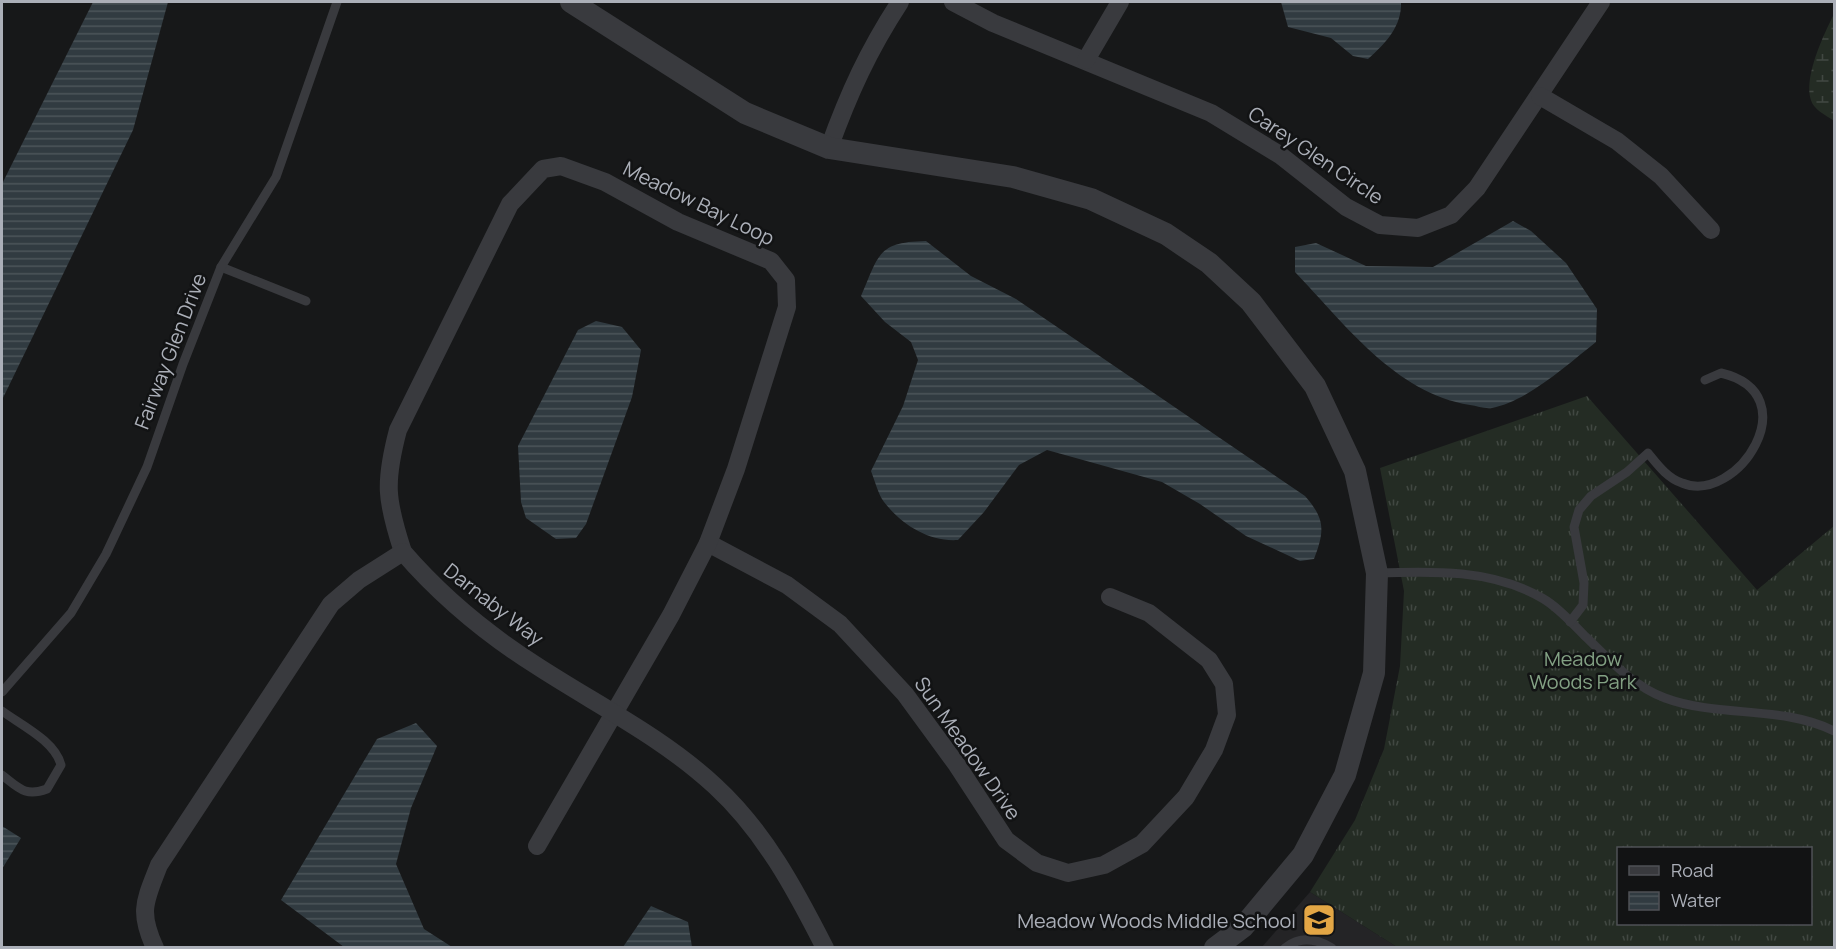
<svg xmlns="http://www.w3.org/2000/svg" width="1836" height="949" font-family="Manrope,sans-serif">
	<defs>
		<pattern id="grass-tufts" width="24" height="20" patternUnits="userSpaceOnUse" patternTransform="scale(1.5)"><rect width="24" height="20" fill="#242c24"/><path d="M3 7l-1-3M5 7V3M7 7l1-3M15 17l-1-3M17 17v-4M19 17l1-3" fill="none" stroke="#414842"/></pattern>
		<pattern id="wetland-marsh" width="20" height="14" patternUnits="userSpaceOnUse" patternTransform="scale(1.5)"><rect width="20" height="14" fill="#242c24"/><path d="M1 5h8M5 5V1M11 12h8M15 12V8" fill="none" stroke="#414842"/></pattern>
		<pattern id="water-rules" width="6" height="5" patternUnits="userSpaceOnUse" patternTransform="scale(1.5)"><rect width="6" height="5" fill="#313b41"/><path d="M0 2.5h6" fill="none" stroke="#4c555a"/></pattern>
	</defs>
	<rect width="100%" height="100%" fill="#171819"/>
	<path fill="#242426" d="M1310,892L1397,947L1261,948Z"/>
	<path fill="url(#grass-tufts)" fill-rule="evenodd" d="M1587,396L1757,590L1834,526V947H1397L1310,892L1355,820L1384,749L1400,666L1404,591L1380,468ZM1618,848H1810V924H1618Z"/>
	<path fill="url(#wetland-marsh)" d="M1834,14V121C1829,117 1820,113 1815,107C1798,87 1824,34 1834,14Z"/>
	<g fill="url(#water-rules)">
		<path d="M93,2H168L133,130L2,400V184Z"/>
		<path d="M1281,2H1401C1402,26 1386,43 1368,59L1353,56L1331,38L1288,27Z"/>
		<path d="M1513,221L1531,231L1566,263L1597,309L1596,342C1568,364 1528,401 1492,408C1485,409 1477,406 1470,405C1395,393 1345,324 1295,272V247L1316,243L1366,266L1433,267Z"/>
		<path d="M926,241L971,276L1016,299L1305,496C1325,519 1325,530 1314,559L1300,561L1246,536L1200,504L1162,482L1047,450L1019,465L984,512L958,540C929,542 902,525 884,502C878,494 875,481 871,471L903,406L918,360L911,342L885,322L861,296C879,255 877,242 926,241Z"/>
		<path d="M596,321L622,327L641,350L632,397L586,524L576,538L556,539L526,518L521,502L518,446L578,330Z"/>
		<path d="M416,723L437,746L411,808L396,864L424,929L452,947H344L281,900L377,739Z"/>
		<path d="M2,826L21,838L2,869Z"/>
		<path d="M651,906L688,922L692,947H623Z"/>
	</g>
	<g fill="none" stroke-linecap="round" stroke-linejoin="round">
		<g stroke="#393a3e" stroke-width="9">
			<path d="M221,267L306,301"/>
			<path d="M1377,573C1433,571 1492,569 1542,598C1558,607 1573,624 1586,637C1609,659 1634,687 1665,698C1719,718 1782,705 1834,731"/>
			<path d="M1570,622L1583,605L1584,583L1574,527L1579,510L1591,496L1627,472L1648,453C1657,464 1667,478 1682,483C1737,506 1810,394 1721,373L1705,380"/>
			<path d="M2,692L71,613L106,554L147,467L183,364L221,267L276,177L337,2"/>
			<path d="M2,711C21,725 55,741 61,765L47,789C25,797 19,788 2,775"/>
			<path d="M1285,948C1300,936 1317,939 1332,948"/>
		</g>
		<g stroke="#393a3e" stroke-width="18">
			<path d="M953,2L993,23L1211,113L1280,155L1346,207L1380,225L1418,228L1451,215L1477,188L1601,2"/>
			<path d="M1086,60L1120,2"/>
			<path d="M1540,96L1617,141L1661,176L1711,230"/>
			<path d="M829,148C849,93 868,51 900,2"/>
			<path d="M708,543L787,585L840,624L905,694L957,765L1006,840L1037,863L1068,873L1104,865L1142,844L1186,797L1214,750L1227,715L1224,684L1209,660L1149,613L1110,597"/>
			<path d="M403,552C386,500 384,483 398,430L510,204L543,169L561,166L605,182L678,222L771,261L786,280L787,307L736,469L708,543L671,615L537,846"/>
			<path d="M155,948C138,911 145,901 159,865L331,604L359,580L403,552C441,596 484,632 534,664C595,704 661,736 715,786C764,831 795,889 825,948"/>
		</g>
		<path stroke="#393a3e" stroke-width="22" d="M571,2L745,113L829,148L1013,177L1091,199L1166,234L1209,263L1251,302L1315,386L1355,471L1377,573L1374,673L1345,775L1303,855L1243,927L1215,948"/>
	</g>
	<defs>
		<symbol id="school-square" viewBox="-11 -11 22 22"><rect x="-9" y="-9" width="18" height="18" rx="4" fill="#e3a645" stroke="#121314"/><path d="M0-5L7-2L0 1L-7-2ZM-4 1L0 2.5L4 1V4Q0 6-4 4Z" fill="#111"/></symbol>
	</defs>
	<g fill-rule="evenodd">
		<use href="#school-square" x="1300" y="901" width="38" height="38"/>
	</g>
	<g text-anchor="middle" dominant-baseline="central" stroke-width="5" stroke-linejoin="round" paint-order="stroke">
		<g font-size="20" fill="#abafb8" stroke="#121314">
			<text transform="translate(1316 155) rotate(34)">Carey Glen Circle</text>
			<text transform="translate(699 203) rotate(26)">Meadow Bay Loop</text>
			<text transform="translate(170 351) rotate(-69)">Fairway Glen Drive</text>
			<text transform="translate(494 604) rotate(38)">Darnaby Way</text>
			<text transform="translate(968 748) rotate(55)">Sun Meadow Drive</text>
		</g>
		<g font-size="20" fill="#83a184" stroke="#121314">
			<text x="1583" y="658">Meadow<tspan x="1583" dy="23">Woods Park</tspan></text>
		</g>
		<g font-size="20" fill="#abafb8" stroke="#121314" text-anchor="end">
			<text x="1296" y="920">Meadow Woods Middle School</text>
		</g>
	</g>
	<rect width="1836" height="949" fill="none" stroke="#abafb8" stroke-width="6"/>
	<rect x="1617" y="847" width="195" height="78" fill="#121314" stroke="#4f5156" stroke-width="1.5"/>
	<rect x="1629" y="866" width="30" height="9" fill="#393a3e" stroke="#4f5156" stroke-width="1.5"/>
	<text x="1671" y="877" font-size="18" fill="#abafb8">Road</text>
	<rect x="1629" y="892" width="30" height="18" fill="url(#water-rules)" stroke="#4f5156" stroke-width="1.5"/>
	<text x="1671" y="907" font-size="18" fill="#abafb8">Water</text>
</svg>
